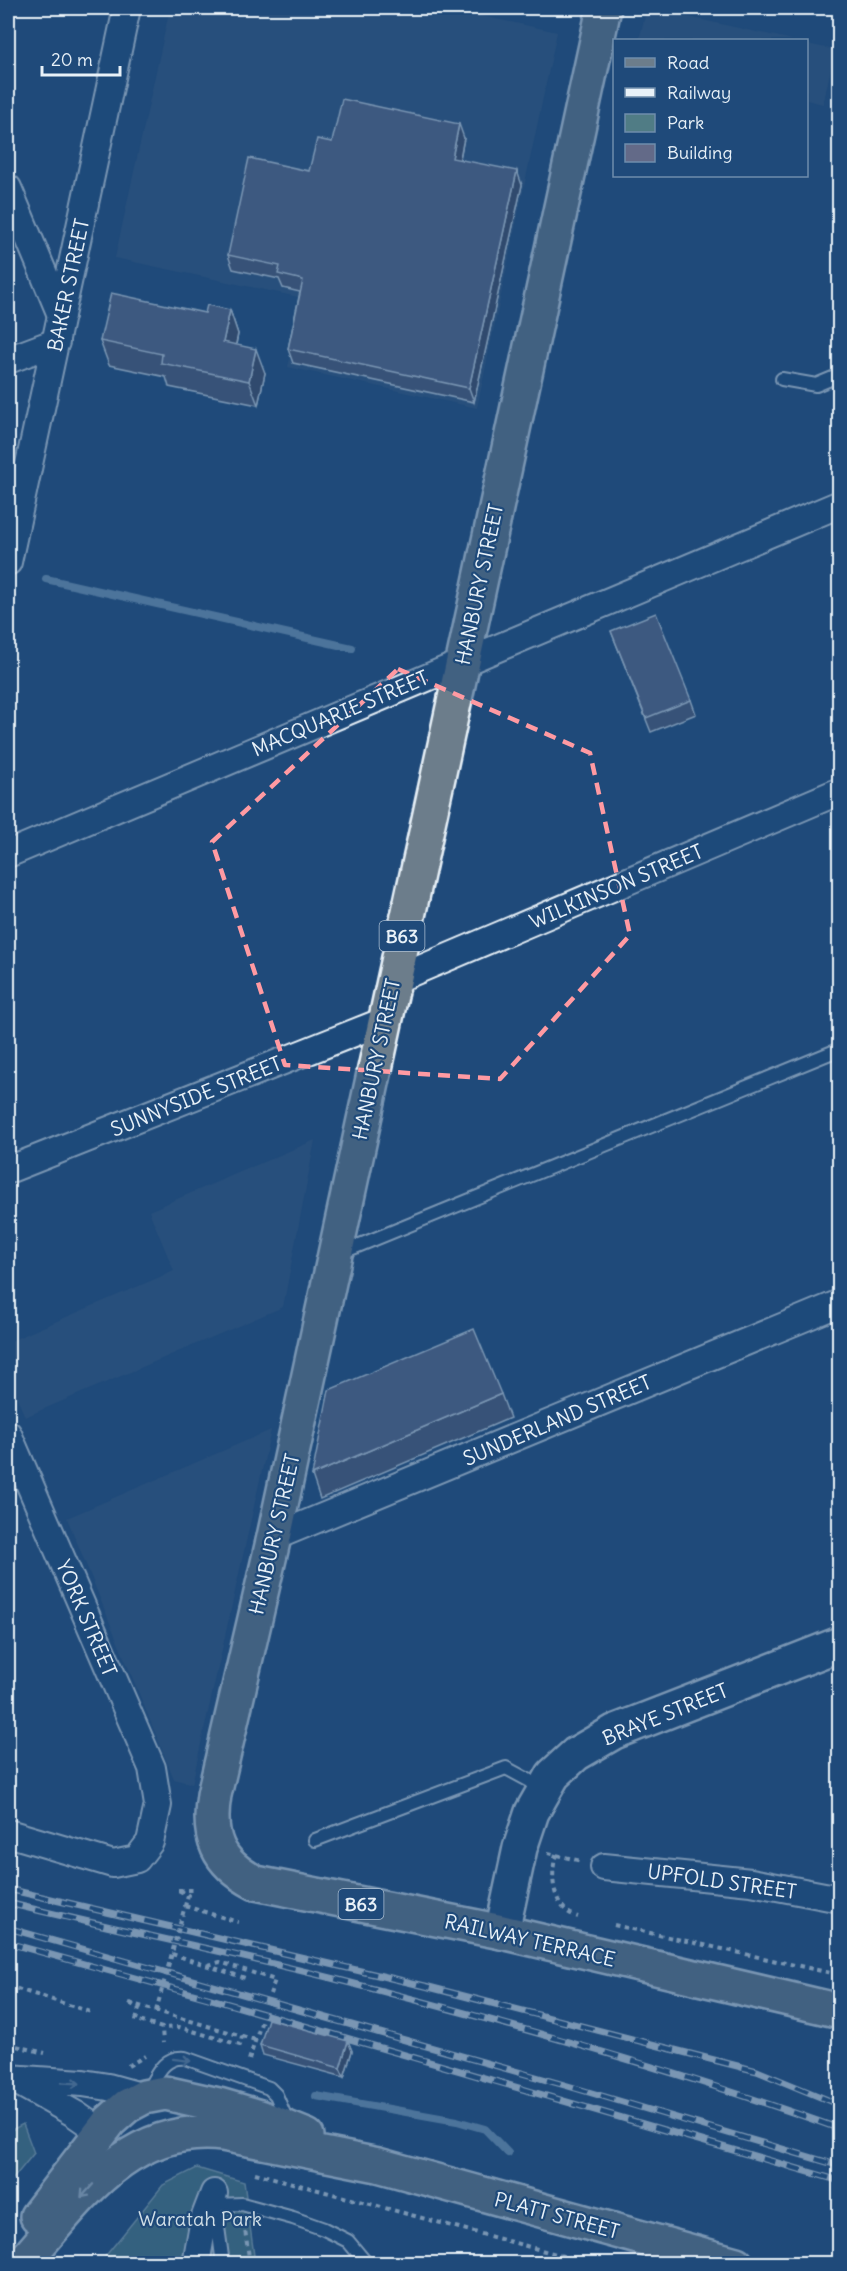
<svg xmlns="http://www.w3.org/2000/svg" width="847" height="2271" font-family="Delius,sans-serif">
	<rect width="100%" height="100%" fill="#1f4a7a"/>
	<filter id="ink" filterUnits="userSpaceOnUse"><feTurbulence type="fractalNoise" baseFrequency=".0167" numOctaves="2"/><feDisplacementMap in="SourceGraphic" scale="12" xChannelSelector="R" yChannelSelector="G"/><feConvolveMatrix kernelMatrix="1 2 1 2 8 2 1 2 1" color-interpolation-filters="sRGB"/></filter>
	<g filter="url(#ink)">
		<g fill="#33547e">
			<path d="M170,8H444L557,32L477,408L288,367L303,298L115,258Z"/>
			<path d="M647,8H648L793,40H639Z"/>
			<path d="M807,44L835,50L823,104L807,100Z"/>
			<path d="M315,1140L283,1307L25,1417L8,1376V1342L174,1271L149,1211Z"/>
			<path d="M271,1430L192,1784L174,1779L67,1518Z"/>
		</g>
		<g fill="#507c85" stroke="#9cb6be" stroke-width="1.5">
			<path d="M23,2124L34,2153L8,2185V2132Z"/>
			<path d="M197,2168L244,2182L255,2263L99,2264L163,2185Z"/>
		</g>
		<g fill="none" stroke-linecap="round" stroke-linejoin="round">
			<g stroke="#84a6c3" stroke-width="8">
				<path d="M46,579L352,648"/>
				<path d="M316,2096L457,2121L485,2129L508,2153"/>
				<path d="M548,2261L549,2264"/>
			</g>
			<defs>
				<g id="lane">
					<path d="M782,379L816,385L840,375"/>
					<path d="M338,1254L840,1049"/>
					<path d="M315,1840L506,1768L543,1788"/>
					<path d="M148,2090C157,2074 164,2056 185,2058L269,2088L276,2095L288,2123"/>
					<path d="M223,2264L215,2205L242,2204L293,2218L324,2229L348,2241L367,2264"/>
				</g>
				<g id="street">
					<path d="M8,188L61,315"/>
					<path d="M8,360L56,342"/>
					<path d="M8,562L127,8"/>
					<path d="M8,854L840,504"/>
					<path d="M392,981L840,791"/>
					<path d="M8,1170L384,1021"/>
					<path d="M8,1434L152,1768L158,1805L150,1842L137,1859L113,1864L8,1833"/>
					<path d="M274,1537L840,1303"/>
					<path d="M604,1867L751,1882L840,1899"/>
					<path d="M8,2078L83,2083L108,2087L144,2097"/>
					<path d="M18,2082L75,2114L101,2132"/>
					<path d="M196,2264L204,2219L214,2193"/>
				</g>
				<path id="secondary" d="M502,1932L520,1848L532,1812L553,1775L576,1754L614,1732L840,1644"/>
				<g id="primary">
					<path d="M604,8L274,1537L214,1795C207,1837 217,1863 256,1883L502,1932L840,2011"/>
					<path d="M37,2216L110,2121L127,2106L144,2097L165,2093L219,2105L260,2117L307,2136"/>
					<path d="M22,2264C78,2201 127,2123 223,2134L378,2165L736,2264"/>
				</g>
			</defs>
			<use href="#lane" stroke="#e8f1f8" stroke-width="16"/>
			<use href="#street" stroke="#e8f1f8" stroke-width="30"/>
			<use href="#secondary" stroke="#e8f1f8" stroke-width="38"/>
			<use href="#primary" stroke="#e8f1f8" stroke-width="38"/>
			<g stroke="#e8f1f8" stroke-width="4" stroke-dasharray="4.5 4.5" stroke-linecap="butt">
				<path d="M548,1853L581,1861"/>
				<path d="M556,1854C550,1877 552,1909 578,1917"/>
				<path d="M178,1890H192"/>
				<path d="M185,1906L238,1922"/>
				<path d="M614,1925L840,1975"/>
				<path d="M172,1954L248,1979"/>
				<path d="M208,1965L220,1962L275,1980L270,1994"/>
				<path d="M8,1986L91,2012"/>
				<path d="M129,2003L242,2036L240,2045L179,2027L162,2028"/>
				<path d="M130,2003L139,2009L136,2020L162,2028L163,2043"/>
				<path d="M242,2036L256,2040"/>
				<path d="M8,2044L45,2053"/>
				<path d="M249,2060L262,2020"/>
				<path d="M128,2066L145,2056"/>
				<path d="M255,2173L593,2264"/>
				<path d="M244,2223L250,2264"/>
			</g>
			<use href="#lane" stroke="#1f4a7a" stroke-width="12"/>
			<use href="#street" stroke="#1f4a7a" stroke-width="26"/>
			<use href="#secondary" stroke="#1f4a7a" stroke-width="33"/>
			<use href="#primary" stroke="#6c7d8b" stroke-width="33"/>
			<defs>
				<g id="rail">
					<path d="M8,1889L425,1986L757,2071L840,2105"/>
					<path d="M8,1903C118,1930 229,1952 339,1980C508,2023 676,2070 840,2129"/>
					<path d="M8,1928L568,2086L840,2166"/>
					<path d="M8,1943L215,2000L840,2181"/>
				</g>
			</defs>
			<use href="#rail" stroke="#e8f1f8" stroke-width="7"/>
			<use href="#rail" stroke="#1f4a7a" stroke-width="4.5" stroke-dasharray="14" stroke-linecap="butt"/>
			<path stroke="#e8f1f8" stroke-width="4" stroke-dasharray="4.5 4.5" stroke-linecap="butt" d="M156,2011L188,1895L178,1890"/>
		</g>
		<g fill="#555b75" stroke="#e8f1f8" stroke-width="1.5">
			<path d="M464,138L460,159L522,185L474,402L293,363L288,349L300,292L283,288L279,279L233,269L228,255L309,171L332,142Z"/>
			<path d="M230,310L238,334L236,345L265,373L258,405L169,387L166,377L109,365L100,341L205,313Z"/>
			<path d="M611,631L691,700L696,714L651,732Z"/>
			<path d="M501,1394L510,1418L320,1499L312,1475Z"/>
			<path d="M348,2041L352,2051L344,2077L263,2055L260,2045Z"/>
		</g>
		<g fill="#454a5f" stroke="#e8f1f8" stroke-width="1.5">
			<path d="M459,124L464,138L457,172L452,158Z"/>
			<path d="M517,171L522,185L474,402L469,388Z"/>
			<path d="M230,310L238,334L231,366L223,342Z"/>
			<path d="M256,349L265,373L258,405L249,381Z"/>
			<path d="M348,2041L352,2051L344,2077L340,2068Z"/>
		</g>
		<g fill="#636a88" stroke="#e8f1f8" stroke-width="1.5">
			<path d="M342,99L459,124L452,158L517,171L469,388L288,349L303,280L278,274L280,266L228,255L249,158L309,171L317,139L332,142Z"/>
			<path d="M111,293L205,313L207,305L230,310L223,342L256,349L249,381L161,363L162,354L100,341Z"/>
			<path d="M656,613L691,700L646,718L611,631Z"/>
			<path d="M474,1329L501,1394L312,1475L329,1390Z"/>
			<path d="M268,2019L348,2041L340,2068L260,2045Z"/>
		</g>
		<defs><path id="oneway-shaft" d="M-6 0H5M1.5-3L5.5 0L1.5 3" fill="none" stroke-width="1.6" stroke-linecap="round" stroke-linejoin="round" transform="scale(1.5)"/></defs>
		<g stroke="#6f8dac">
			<use href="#oneway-shaft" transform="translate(182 2060) rotate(7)"/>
			<use href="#oneway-shaft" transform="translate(71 2083) rotate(3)"/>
		</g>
		<use stroke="#c3ced7" href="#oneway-shaft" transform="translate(87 2191) rotate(132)"/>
	</g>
	<path d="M0 0H847V2271H0ZM398,669L590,753L630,935L500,1079L285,1065L212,842Z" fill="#1f4a7a" fill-opacity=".55" fill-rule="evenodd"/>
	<path fill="none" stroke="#ff9aa2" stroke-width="4.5" stroke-dasharray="12 8" stroke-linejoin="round" d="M398,669L590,753L630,935L500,1079L285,1065L212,842Z"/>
	<g text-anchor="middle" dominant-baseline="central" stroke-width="4.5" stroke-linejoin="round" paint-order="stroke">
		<g fill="#1f4a7a" stroke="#acbfd2" stroke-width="1.5">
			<rect x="379.5" y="921" width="45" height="30" rx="4.5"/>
			<rect x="338.5" y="1889" width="45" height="30" rx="4.5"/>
		</g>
		<g font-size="18" font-weight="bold" fill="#e8f1f8">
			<text x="402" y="936">B63</text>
			<text x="361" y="1904">B63</text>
		</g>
		<g font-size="20" fill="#e8f1f8" stroke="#1f4a7a">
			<text transform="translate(68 285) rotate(-78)">BAKER STREET</text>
			<text transform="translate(479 584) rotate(-78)">HANBURY STREET</text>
			<text transform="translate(340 713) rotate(-23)">MACQUARIE STREET</text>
			<text transform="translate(616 886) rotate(-23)">WILKINSON STREET</text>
			<text transform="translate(376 1059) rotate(-78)">HANBURY STREET</text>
			<text transform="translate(196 1096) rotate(-22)">SUNNYSIDE STREET</text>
			<text transform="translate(557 1420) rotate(-23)">SUNDERLAND STREET</text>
			<text transform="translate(274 1534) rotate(-77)">HANBURY STREET</text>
			<text transform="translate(87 1618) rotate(67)">YORK STREET</text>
			<text transform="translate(665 1714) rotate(-22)">BRAYE STREET</text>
			<text transform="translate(722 1881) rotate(8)">UPFOLD STREET</text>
			<text transform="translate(530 1940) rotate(13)">RAILWAY TERRACE</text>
			<text transform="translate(557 2215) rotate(15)">PLATT STREET</text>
		</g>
		<g font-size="20" fill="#d1dfe7" stroke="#1f4a7a">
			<text x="200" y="2218">Waratah Park</text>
		</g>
	</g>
	<rect width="847" height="2271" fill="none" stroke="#1f4a7a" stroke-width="30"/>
	<rect x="15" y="15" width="817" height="2241" fill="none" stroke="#e8f1f8" stroke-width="2" filter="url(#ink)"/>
	<rect x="613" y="39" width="195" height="138" fill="#1f4a7a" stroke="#6f8dac" stroke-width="1.5"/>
	<rect x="625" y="58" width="30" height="9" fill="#6c7d8b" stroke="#6f8dac" stroke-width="1.5"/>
	<text x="667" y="69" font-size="18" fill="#e8f1f8">Road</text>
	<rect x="625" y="88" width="30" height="9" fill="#e8f1f8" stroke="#6f8dac" stroke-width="1.5"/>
	<text x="667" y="99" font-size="18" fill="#e8f1f8">Railway</text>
	<rect x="625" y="114" width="30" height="18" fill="#507c85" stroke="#6f8dac" stroke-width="1.5"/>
	<text x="667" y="129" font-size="18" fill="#e8f1f8">Park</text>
	<rect x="625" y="144" width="30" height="18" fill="#636a88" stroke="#6f8dac" stroke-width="1.5"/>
	<text x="667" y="159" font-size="18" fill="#e8f1f8">Building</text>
	<path d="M42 66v9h78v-9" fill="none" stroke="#e8f1f8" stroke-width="3"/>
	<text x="51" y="66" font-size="18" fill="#e8f1f8" stroke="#1f4a7a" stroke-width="4.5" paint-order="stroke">20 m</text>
</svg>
